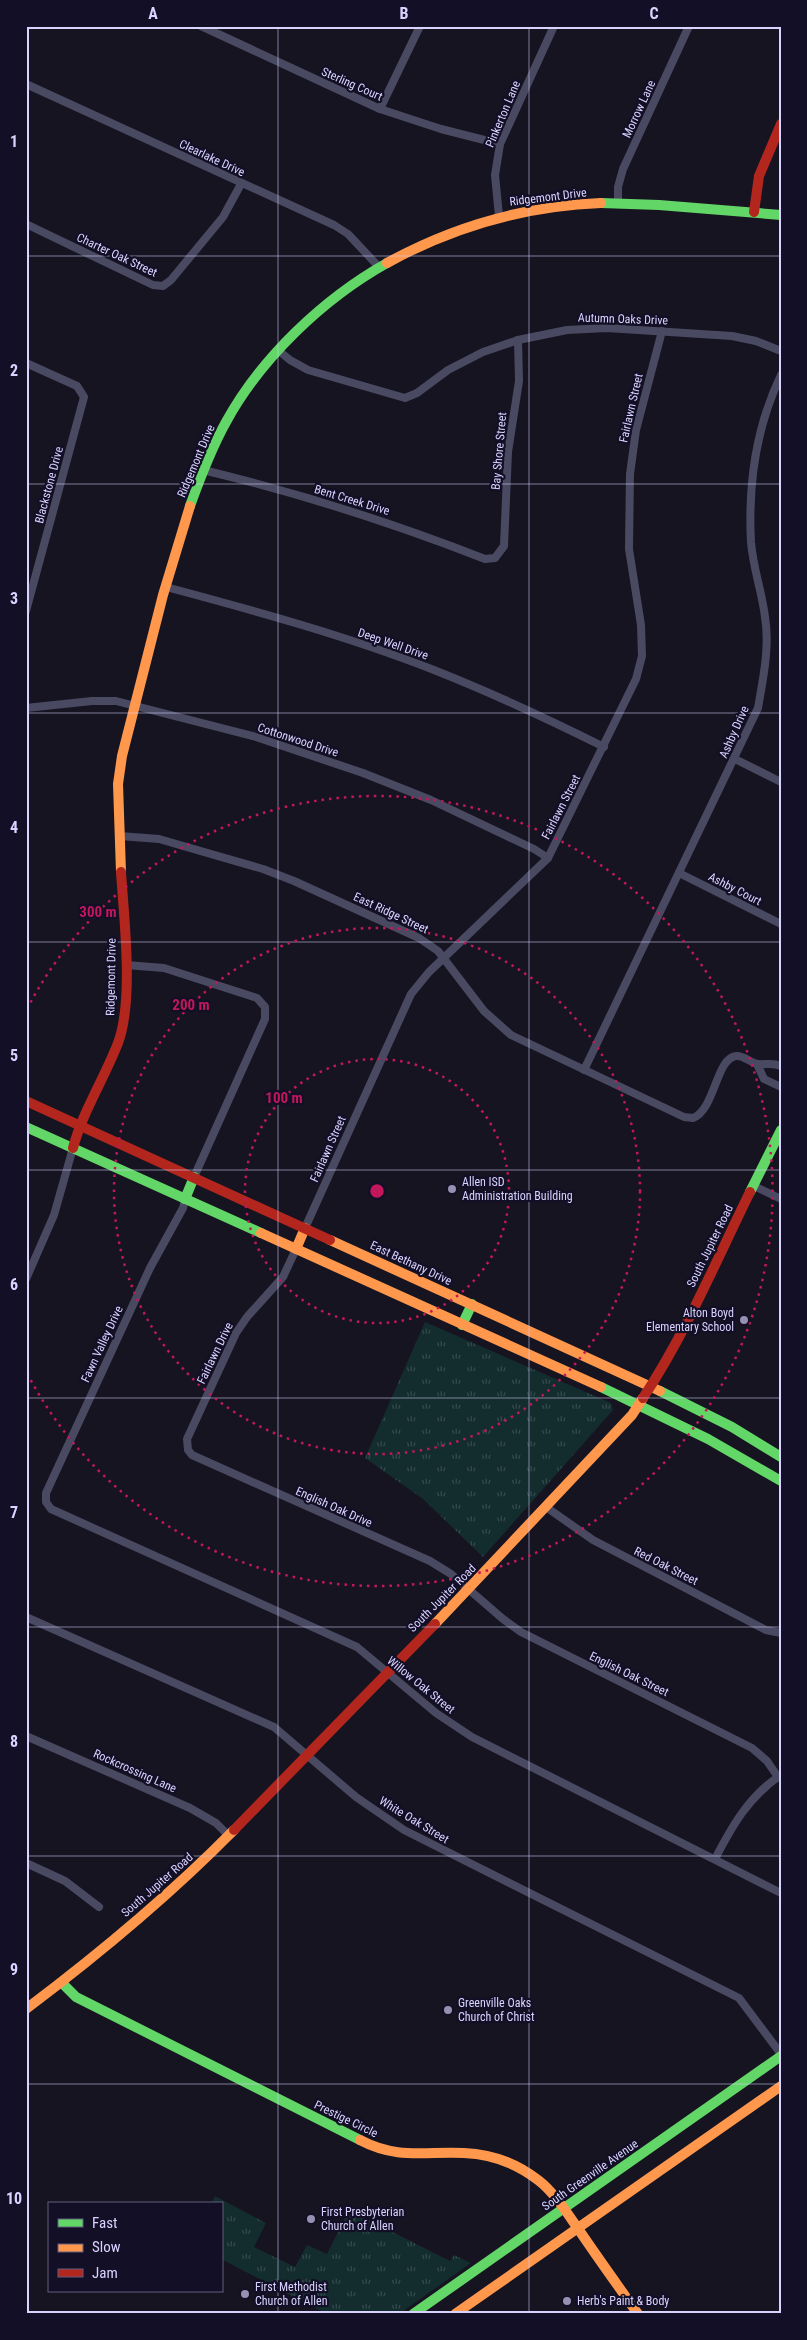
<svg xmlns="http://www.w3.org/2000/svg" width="807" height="2340" font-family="'Roboto Condensed',sans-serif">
	<defs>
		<pattern id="grass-tufts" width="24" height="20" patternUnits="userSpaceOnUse" patternTransform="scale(1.25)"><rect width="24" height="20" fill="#132c2d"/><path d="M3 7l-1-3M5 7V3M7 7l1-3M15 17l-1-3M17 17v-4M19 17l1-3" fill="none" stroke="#354a4c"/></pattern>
	</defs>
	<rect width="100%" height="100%" fill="#161421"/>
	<g fill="url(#grass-tufts)">
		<path d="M425,1322L611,1403L613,1410L483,1557L423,1499L365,1458Z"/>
		<path d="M215,2196L266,2223L254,2247L295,2267L307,2245L327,2254L349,2210L450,2261L454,2255L471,2263L399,2314H327L221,2259V2204H211Z"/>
	</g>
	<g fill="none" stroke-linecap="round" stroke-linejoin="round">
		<g stroke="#4a4962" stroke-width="8">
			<path d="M201,26L380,109L441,129L500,144"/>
			<path d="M26,84L334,225L348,234L379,267"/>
			<path d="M380,109L420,26"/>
			<path d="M618,203V187L623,169L689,26"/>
			<path d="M499,216L495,175L500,144L554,26"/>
			<path d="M26,224L153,285L163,286L171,280L223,217L241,184"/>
			<path d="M279,351L290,360L308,370L405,398L417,393L448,370L483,352L518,340L567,330L607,328L732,336L756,341L781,351"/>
			<path d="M26,363L77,386L84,397L26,611"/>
			<path d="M203,470C299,493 393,523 485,559L495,558L504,546L508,452L519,381L518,340"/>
			<path d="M166,587C256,611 347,636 434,670C492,693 548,719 604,747"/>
			<path d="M26,708L92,701H116L256,737L363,773L431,800L534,849L548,858"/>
			<path d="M735,759L781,782"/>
			<path d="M120,836L159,839L263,869L294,881L419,938L438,951L484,1011L511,1035L684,1117L693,1118C715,1110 716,1058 736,1056C744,1055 750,1063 758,1064C767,1065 772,1062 781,1066"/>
			<path d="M679,873L781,924"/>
			<path d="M126,965L164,968L257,998L265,1007V1019L194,1177"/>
			<path d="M757,1064L764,1079L781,1087"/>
			<path d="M584,1070L758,708C763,679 770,647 765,617C762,592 753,568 751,542C748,485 756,427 781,375"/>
			<path d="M754,1186L781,1199"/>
			<path d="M185,1199L183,1208L150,1268L46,1493V1502L51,1509L357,1647L436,1713L472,1737L781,1893"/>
			<path d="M305,1228L411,994L429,972L548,858L636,679L642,656L641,625L629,549L630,474L636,430L662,331"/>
			<path d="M296,1249L283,1277L247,1317L236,1333L187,1439L188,1450L192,1455L430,1561L451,1574L503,1619L521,1632L752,1748L767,1761L778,1777"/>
			<path d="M26,1279L54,1215L73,1148"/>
			<path d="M546,1507L593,1540L766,1630L781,1633"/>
			<path d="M26,1617L274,1727L356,1797L404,1830L739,1998L781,2054"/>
			<path d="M26,1736L190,1808L216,1823L229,1836"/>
			<path d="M715,1859C732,1826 749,1796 781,1775"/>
			<path d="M26,1863L65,1881L99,1907"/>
		</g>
		<g stroke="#63d668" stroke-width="10">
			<path d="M601,203L659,205L781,215"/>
			<path d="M190,506C200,478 211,449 226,422C261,358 323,299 387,263"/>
			<path d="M26,1127L261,1233"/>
			<path d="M750,1192L781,1130"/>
			<path d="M185,1199L194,1177"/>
			<path d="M462,1325L472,1304"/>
			<path d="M601,1387L708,1439L781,1481"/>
			<path d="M660,1391L732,1427L781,1457"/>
			<path d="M62,1983L76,1997L360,2140"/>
			<path d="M413,2314L781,2056"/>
		</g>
		<g stroke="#ff974d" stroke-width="10">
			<path d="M387,263C454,226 524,206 601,203"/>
			<path d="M121,872L118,784L122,756L163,595L190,506"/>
			<path d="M261,1233L601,1387"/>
			<path d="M330,1240L660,1391"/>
			<path d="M296,1249L305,1228"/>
			<path d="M435,1624L632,1415L643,1398"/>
			<path d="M26,2009C99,1954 170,1895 234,1830"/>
			<path d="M360,2140C398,2160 425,2151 464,2153C491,2154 516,2163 538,2180C554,2192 567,2213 579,2230C598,2258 618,2286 638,2314"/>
			<path d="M455,2314L781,2086"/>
		</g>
		<g stroke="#b3261e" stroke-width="10">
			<path d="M754,212L759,176L781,124"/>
			<path d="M26,1101L330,1240"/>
			<path d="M73,1148C83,1111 104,1079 118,1043C134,1000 124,919 121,872"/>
			<path d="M643,1398C686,1333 716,1261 750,1192"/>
			<path d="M234,1830L435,1624"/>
		</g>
	</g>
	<path fill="none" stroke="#d9d4ff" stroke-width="1" stroke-opacity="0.55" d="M278,26V2314M529,26V2314M26,256H781M26,484H781M26,713H781M26,942H781M26,1170H781M26,1398H781M26,1627H781M26,1856H781M26,2084H781"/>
	<g fill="none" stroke="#c2185b" stroke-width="2.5" stroke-dasharray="2.5 5">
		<circle cx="377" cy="1191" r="132"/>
		<circle cx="377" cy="1191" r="263"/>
		<path d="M27 1009A395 395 0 1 1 27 1373"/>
	</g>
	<g fill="#9591b1" stroke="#130f26" stroke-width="2">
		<circle cx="452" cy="1189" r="5"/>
		<circle cx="744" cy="1320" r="5"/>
		<circle cx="448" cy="2010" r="5"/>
		<circle cx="311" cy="2219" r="5"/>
		<circle cx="245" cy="2294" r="5"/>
		<circle cx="567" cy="2301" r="5"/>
	</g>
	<g text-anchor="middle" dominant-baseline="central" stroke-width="4.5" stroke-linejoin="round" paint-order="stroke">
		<g font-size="12" fill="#d9d4ff" stroke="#130f26">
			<text transform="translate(352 84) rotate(24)">Sterling Court</text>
			<text transform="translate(639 109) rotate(-65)">Morrow Lane</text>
			<text transform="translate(503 114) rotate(-67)">Pinkerton Lane</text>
			<text transform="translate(212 158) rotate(25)">Clearlake Drive</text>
			<text transform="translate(548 197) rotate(-7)">Ridgemont Drive</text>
			<text transform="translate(117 255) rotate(25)">Charter Oak Street</text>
			<text transform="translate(623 319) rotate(2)">Autumn Oaks Drive</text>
			<text transform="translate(631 408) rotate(-77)">Fairlawn Street</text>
			<text transform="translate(499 451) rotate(-85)">Bay Shore Street</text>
			<text transform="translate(196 461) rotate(-67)">Ridgemont Drive</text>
			<text transform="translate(49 485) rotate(-75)">Blackstone Drive</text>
			<text transform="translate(352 500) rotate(17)">Bent Creek Drive</text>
			<text transform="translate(393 644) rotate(19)">Deep Well Drive</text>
			<text transform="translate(734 732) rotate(-66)">Ashby Drive</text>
			<text transform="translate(298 740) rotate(18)">Cottonwood Drive</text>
			<text transform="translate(561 807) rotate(-63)">Fairlawn Street</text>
			<text transform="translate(735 889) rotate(27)">Ashby Court</text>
			<text transform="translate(391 913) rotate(25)">East Ridge Street</text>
			<text transform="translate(111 977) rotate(-89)">Ridgemont Drive</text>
			<text transform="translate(328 1149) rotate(-66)">Fairlawn Street</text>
			<text transform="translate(710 1246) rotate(-64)">South Jupiter Road</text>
			<text transform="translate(411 1263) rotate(25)">East Bethany Drive</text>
			<text transform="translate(102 1344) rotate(-65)">Fawn Valley Drive</text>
			<text transform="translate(215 1353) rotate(-64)">Fairlawn Drive</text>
			<text transform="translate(334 1507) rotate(24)">English Oak Drive</text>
			<text transform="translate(666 1566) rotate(27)">Red Oak Street</text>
			<text transform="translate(442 1598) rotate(-45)">South Jupiter Road</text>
			<text transform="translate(629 1674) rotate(26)">English Oak Street</text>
			<text transform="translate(421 1685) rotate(39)">Willow Oak Street</text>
			<text transform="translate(135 1771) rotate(24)">Rockcrossing Lane</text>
			<text transform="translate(414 1820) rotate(31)">White Oak Street</text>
			<text transform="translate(157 1885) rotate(-41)">South Jupiter Road</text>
			<text transform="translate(346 2119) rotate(26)">Prestige Circle</text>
			<text transform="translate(590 2175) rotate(-35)">South Greenville Avenue</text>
		</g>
		<g font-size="12" fill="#d9d4ff" stroke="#130f26" text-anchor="start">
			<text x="462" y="1182">Allen ISD<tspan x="462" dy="14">Administration Building</tspan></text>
			<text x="734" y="1313" text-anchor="end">Alton Boyd<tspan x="734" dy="14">Elementary School</tspan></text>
			<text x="458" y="2003">Greenville Oaks<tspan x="458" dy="14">Church of Christ</tspan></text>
			<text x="321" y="2212">First Presbyterian<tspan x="321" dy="14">Church of Allen</tspan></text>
			<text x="255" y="2287">First Methodist<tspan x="255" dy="14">Church of Allen</tspan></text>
			<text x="577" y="2301">Herb's Paint &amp; Body</text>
		</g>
	</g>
	<circle cx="377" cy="1191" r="8" fill="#c2185b" stroke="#130f26" stroke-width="2.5"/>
	<g font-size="15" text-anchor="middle" font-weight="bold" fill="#c2185b" stroke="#130f26" stroke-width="4.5" stroke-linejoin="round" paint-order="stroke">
		<text x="98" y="917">300 m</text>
		<text x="191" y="1010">200 m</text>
		<text x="284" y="1103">100 m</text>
	</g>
	<rect width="807" height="2340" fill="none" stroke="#130f26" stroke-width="55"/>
	<rect x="48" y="2202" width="175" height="90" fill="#130f26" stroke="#625e7d"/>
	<rect x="58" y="2219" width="25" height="8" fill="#63d668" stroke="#625e7d"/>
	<text x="92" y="2228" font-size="15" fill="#d9d4ff">Fast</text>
	<rect x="58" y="2244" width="25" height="8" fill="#ff974d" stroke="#625e7d"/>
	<text x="92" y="2252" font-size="15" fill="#d9d4ff">Slow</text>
	<rect x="58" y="2269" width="25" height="8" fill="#b3261e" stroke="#625e7d"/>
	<text x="92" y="2278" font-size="15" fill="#d9d4ff">Jam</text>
	<rect x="28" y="28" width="752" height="2284" fill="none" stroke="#d9d4ff" stroke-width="2"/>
	<g font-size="16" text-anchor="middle" font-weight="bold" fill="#d9d4ff">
		<text x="153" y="19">A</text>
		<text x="404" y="19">B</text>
		<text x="654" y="19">C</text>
		<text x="14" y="147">1</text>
		<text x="14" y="376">2</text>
		<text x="14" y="604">3</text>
		<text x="14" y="833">4</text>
		<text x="14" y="1061">5</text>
		<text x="14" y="1290">6</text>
		<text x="14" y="1518">7</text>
		<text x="14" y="1747">8</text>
		<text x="14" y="1975">9</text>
		<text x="14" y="2204">10</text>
	</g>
</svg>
